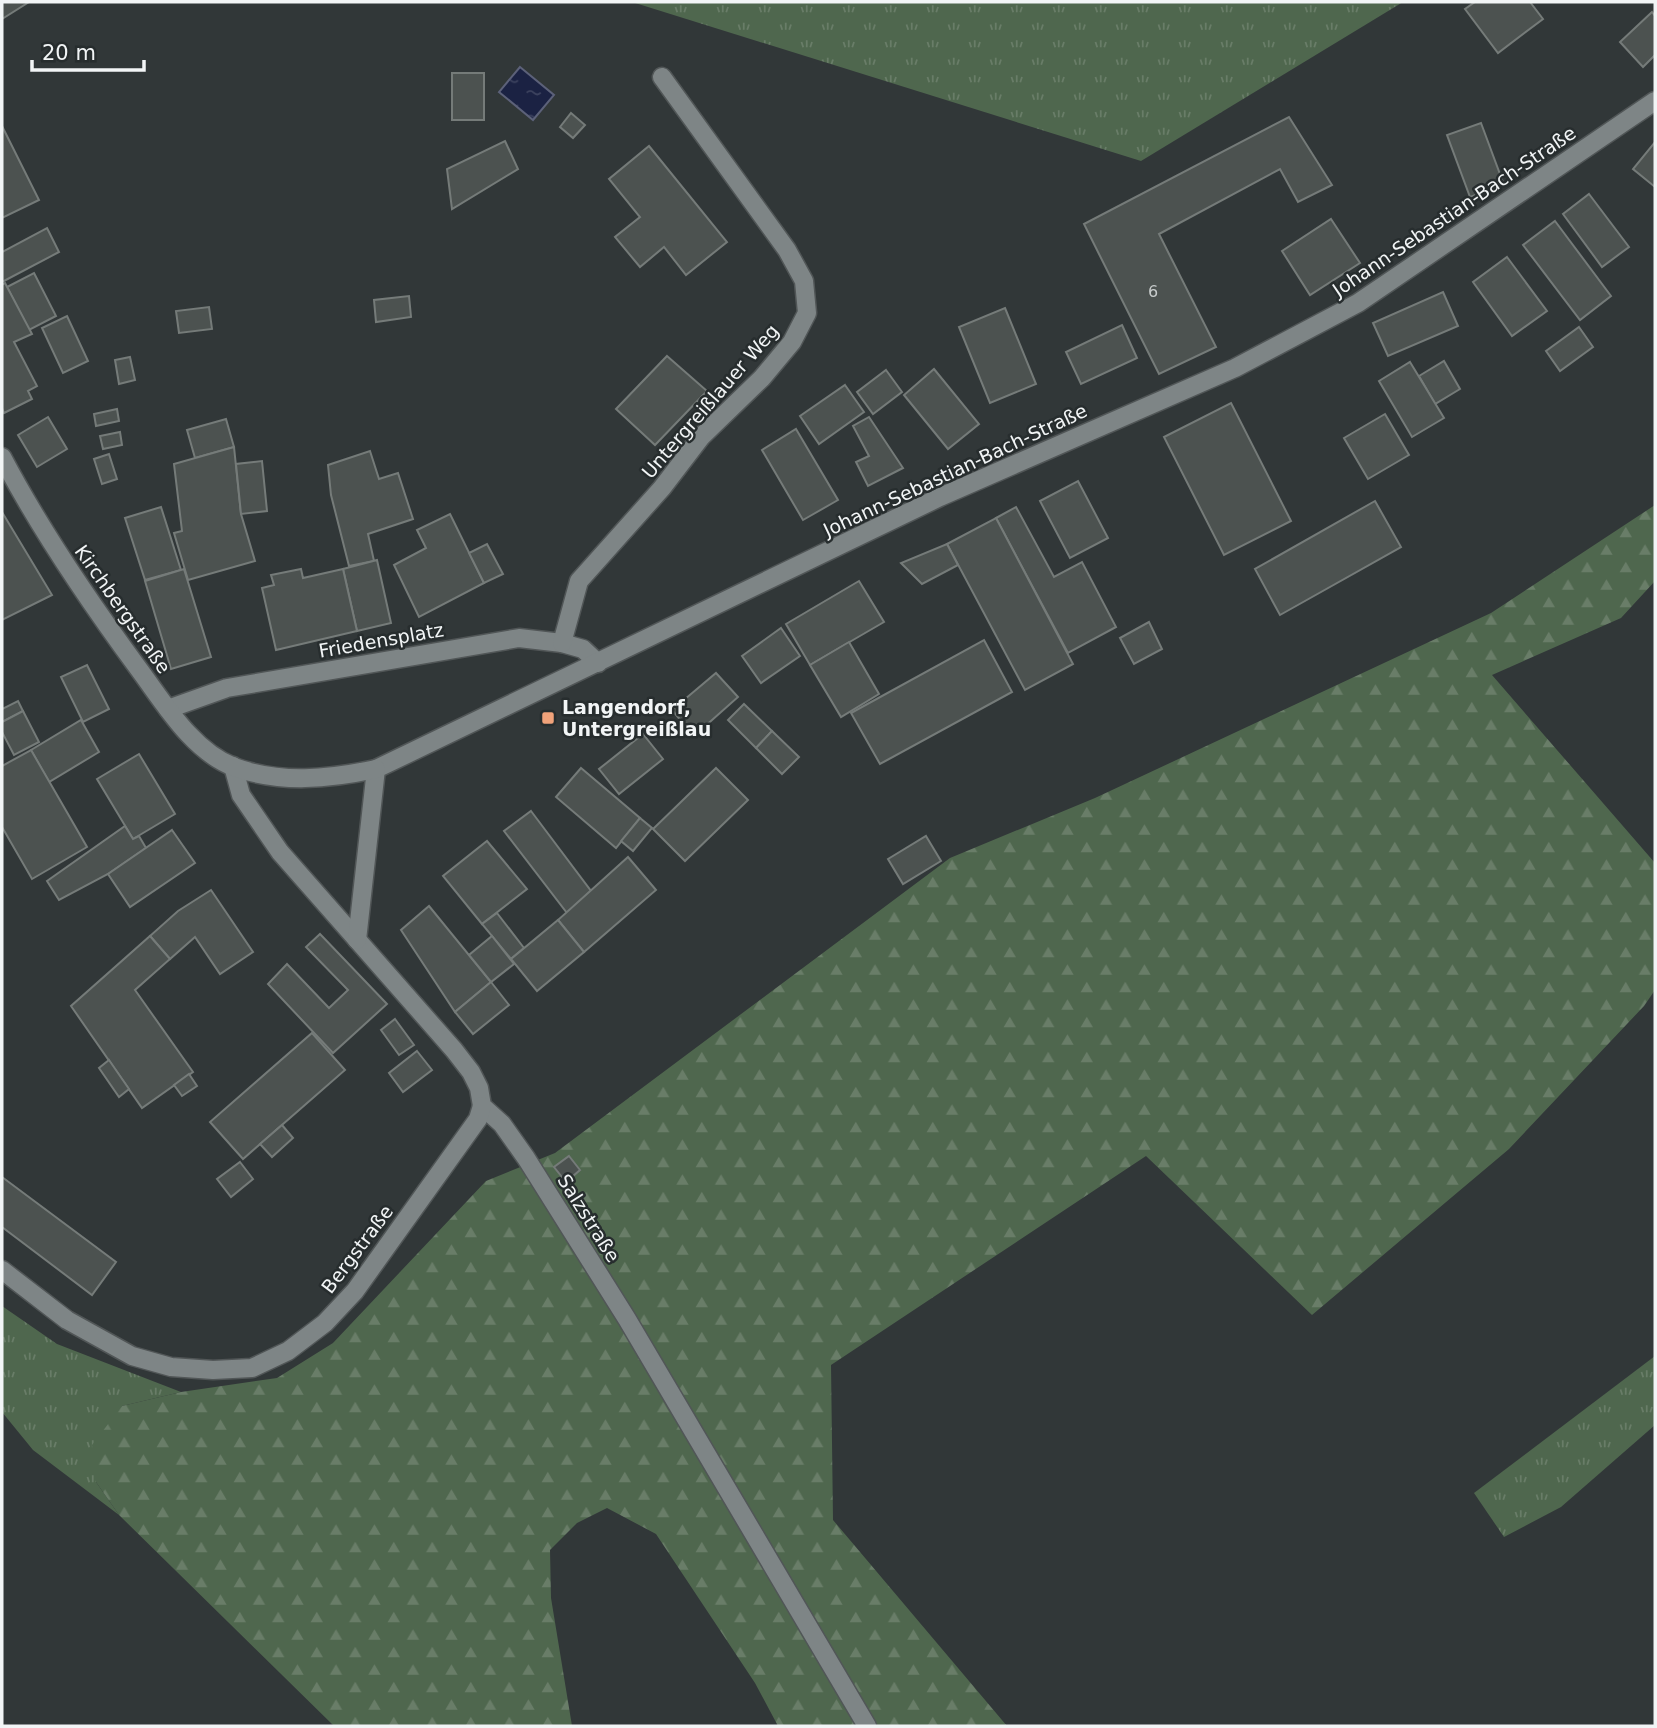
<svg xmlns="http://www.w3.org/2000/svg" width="1657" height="1728" font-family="'DejaVu Sans',sans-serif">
	<defs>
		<pattern id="grass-tufts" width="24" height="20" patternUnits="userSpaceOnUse" patternTransform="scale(1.75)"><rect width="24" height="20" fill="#4f674e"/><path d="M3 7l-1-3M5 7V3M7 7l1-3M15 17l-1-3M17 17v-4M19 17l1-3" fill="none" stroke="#697d68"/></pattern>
		<pattern id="forest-firs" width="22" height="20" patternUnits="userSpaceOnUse" patternTransform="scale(1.75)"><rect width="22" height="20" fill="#4f674e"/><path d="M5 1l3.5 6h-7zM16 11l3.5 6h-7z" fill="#697d68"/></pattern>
		<pattern id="water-ripples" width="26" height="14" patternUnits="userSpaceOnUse" patternTransform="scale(1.75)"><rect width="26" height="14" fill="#1b2243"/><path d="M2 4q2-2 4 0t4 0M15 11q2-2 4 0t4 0" fill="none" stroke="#3d435f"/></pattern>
	</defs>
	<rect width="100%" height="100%" fill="#313738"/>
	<g fill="url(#grass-tufts)">
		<path d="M632,2H1403L1141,161Z"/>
		<path d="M2,1306L57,1344L181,1392L122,1406L96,1482L119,1515L33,1450L2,1412Z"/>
		<path d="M1655,1356V1425L1561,1507L1504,1537L1474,1493Z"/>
	</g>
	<path fill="url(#forest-firs)" d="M1655,505V581L1621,618L1492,675L1655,863V990L1644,1006L1509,1149L1312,1315L1146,1156L831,1365L833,1520L1007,1726H778L755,1683L656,1534L607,1508L577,1523L550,1550L551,1598L572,1726H334L119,1515L96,1482L92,1445L122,1406L181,1392L277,1378L333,1343L486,1181L555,1153L950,858L1095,798L1491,613Z"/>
	<path fill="url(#water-ripples)" stroke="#5c6179" stroke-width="2" d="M520,67L554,95L533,120L499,92Z"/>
	<g fill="#4c5250" stroke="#757b79" stroke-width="2">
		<path d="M2,2H29L2,19Z"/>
		<path d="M1475,2H1530L1543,19L1498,53L1465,9Z"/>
		<path d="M1652,12L1655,16V55L1643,67L1620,42Z"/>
		<rect x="452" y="73" width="32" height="47"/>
		<path d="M571,113L585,125L573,138L560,127Z"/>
		<path d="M1289,117L1332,185L1298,202L1280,169L1159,234L1216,347L1159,374L1084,224Z"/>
		<path d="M1481,123L1504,185L1470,197L1447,135Z"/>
		<path d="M2,126L39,200L2,218Z"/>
		<path d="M505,141L518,169L452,209L447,169Z"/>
		<path d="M1655,142V187L1633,169Z"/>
		<path d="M649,146L727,242L686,275L664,247L640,267L615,237L640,217L609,179Z"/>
		<path d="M1589,194L1629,247L1602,267L1563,214Z"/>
		<path d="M1331,219L1360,263L1310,295L1282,251Z"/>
		<path d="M1555,221L1611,296L1580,320L1523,245Z"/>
		<path d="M47,228L59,252L2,282V252Z"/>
		<path d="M1507,257L1547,311L1512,336L1473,282Z"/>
		<path d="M34,273L56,316L29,330L7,287Z"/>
		<path d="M5,283L32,334L14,342L37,386L28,391L32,399L4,413L2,408V285Z"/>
		<path d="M1443,292L1458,326L1388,356L1373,323Z"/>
		<path d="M409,296L411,317L376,322L374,300Z"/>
		<path d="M209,307L212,329L179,333L176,311Z"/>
		<path d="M1005,308L1036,384L990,403L959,327Z"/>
		<path d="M67,316L88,361L63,373L42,328Z"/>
		<path d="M1122,325L1137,358L1081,384L1066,352Z"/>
		<path d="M1579,327L1593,347L1560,371L1546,351Z"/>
		<path d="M667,356L707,391L655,445L616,409Z"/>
		<path d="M130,357L135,380L119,384L115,360Z"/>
		<path d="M1444,361L1460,389L1435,404L1419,376Z"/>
		<path d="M1410,362L1444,418L1412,437L1379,381Z"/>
		<path d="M934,369L979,424L948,449L904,395Z"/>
		<path d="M886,370L902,392L873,414L857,392Z"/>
		<path d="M845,385L864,412L819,444L800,416Z"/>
		<path d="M1231,403L1291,521L1224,555L1164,437Z"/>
		<path d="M117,409L119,421L96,426L94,414Z"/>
		<path d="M1385,414L1409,455L1368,479L1344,438Z"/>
		<path d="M48,417L67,449L37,467L18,435Z"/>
		<path d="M869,417L903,468L868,486L856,462L869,456L853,426Z"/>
		<path d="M226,419L234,447L195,458L187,430Z"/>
		<path d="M796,429L838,500L803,520L762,450Z"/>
		<path d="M120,432L122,445L103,449L100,436Z"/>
		<path d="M234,447L241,514L255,561L188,580L174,533L182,531L174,464Z"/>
		<path d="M370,451L379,479L398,473L413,519L368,534L374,561L349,566L331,495L328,465Z"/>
		<path d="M109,454L117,479L102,484L94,459Z"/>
		<path d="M262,461L267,511L241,514L236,464Z"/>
		<path d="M1078,481L1108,538L1070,558L1040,501Z"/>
		<path d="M1375,501L1401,547L1280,615L1255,569Z"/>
		<path d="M161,507L181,570L145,580L125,518Z"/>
		<path d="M1016,507L1054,577L1082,562L1116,627L1068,653L996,518Z"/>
		<path d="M2,512L52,595L2,620Z"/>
		<path d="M450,514L484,583L419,617L394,565L426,548L417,530Z"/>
		<path d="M996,518L1073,664L1025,690L947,544Z"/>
		<path d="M487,544L503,574L484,583L469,553Z"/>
		<path d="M947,544L958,565L922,584L901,563Z"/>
		<path d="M377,560L391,623L357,631L343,569Z"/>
		<path d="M184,569L211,657L171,669L145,581Z"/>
		<path d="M301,569L303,578L343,569L357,631L276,650L262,588L274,585L271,575Z"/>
		<path d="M859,581L884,622L810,665L786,624Z"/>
		<path d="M1149,622L1162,649L1134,664L1120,638Z"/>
		<path d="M781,628L800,656L761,683L742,656Z"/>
		<path d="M984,640L1012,692L880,764L851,713Z"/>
		<path d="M849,642L879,694L841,717L810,665Z"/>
		<path d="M87,665L109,709L83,722L61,677Z"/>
		<path d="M716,673L738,697L694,736L672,710Z"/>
		<path d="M18,701L23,711L2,722V709Z"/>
		<path d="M744,704L772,731L756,748L728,720Z"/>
		<path d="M23,711L39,742L14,755L2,732V722Z"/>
		<path d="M81,720L99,752L49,782L31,750Z"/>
		<path d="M772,731L799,757L782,774L756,748Z"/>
		<path d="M643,734L663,759L619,794L599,769Z"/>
		<path d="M31,750L87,847L32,879L2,827V766Z"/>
		<path d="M139,754L175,814L133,839L97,779Z"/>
		<path d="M581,768L640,818L616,848L556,797Z"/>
		<path d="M716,768L748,800L685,861L653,829Z"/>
		<path d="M531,811L591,891L567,913L504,831Z"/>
		<path d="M640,818L652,828L633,851L621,841Z"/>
		<path d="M125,826L133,839L139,836L146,848L108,874L59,900L47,881Z"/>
		<path d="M172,830L195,863L130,907L108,874Z"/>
		<path d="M926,836L941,861L903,884L888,859Z"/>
		<path d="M487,841L527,889L482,924L443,876Z"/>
		<path d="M628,857L656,890L584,952L558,920Z"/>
		<path d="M211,890L253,952L220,974L195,937L170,959L150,936L178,911Z"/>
		<path d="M429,906L491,982L455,1012L401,930Z"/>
		<path d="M497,913L524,948L511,959L482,924Z"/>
		<path d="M558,920L584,952L537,991L511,959Z"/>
		<path d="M320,934L387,1004L333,1053L268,984L287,964L329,1008L348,990L306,947Z"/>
		<path d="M150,936L170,959L135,990L193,1072L142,1108L71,1006Z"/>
		<path d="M492,936L514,964L491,982L469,955Z"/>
		<path d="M491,982L509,1005L473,1034L455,1012Z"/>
		<path d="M395,1019L414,1045L399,1055L381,1030Z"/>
		<path d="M312,1033L345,1070L243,1159L210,1122Z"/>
		<path d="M417,1051L432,1070L403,1092L389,1073Z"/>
		<path d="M109,1060L129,1089L119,1097L99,1068Z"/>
		<path d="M189,1074L197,1086L182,1096L174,1085Z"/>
		<path d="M282,1125L293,1138L272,1157L260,1144Z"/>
		<path d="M569,1156L580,1170L566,1182L554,1167Z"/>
		<path d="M240,1162L253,1179L231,1197L217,1179Z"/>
		<path d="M2,1177L116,1262L92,1295L2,1227Z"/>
	</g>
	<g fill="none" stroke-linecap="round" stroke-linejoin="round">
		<defs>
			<path id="service" d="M168,709L227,688L519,638L562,643L583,649L598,663"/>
			<g id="minor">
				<path d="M562,643L579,581L662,488L701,437L762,378L792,342L807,313L804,281L787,250L662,77"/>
				<path d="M233,766L241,795L280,852L454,1050L471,1072L479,1088L482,1106L502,1124L526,1158L627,1319L867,1726"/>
				<path d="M357,940L376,769L940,497L1235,368L1358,303L1655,101"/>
				<path d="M2,1270L67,1320L132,1356L171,1367L213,1370L252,1368L288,1351L325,1323L355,1291L478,1119L482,1106"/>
			</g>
			<path id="tertiary" d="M2,457C41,531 88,600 138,668C164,703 192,751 234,767C281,784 329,779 376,769"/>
		</defs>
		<use href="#service" stroke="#515657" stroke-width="21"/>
		<use href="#minor" stroke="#515657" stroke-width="21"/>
		<use href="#tertiary" stroke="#515657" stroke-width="21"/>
		<use href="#service" stroke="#7e8586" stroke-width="18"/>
		<use href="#minor" stroke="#7e8586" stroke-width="18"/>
		<use href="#tertiary" stroke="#7e8586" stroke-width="18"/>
	</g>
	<rect fill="#f0a27a" stroke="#272d2e" stroke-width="2.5" x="541" y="711" width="14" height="14" rx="3.5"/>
	<g text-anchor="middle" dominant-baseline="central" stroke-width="5" stroke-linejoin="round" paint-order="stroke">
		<g font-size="16" fill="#c8cccc">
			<text x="1153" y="291">6</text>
		</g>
		<g font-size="19" fill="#f2f5f6" stroke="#272d2e">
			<text transform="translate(1454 211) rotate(-34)">Johann-Sebastian-Bach-Straße</text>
			<text transform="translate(710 401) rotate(-49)">Untergreißlauer Weg</text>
			<text transform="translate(955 470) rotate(-25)">Johann-Sebastian-Bach-Straße</text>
			<text transform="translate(123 609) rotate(55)">Kirchbergstraße</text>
			<text transform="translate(381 640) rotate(-10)">Friedensplatz</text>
			<text transform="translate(589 1218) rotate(58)">Salzstraße</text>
			<text transform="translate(357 1249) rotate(-53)">Bergstraße</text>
		</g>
		<g font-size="19" font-weight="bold" fill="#f2f5f6" stroke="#272d2e" text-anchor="start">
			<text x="562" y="707">Langendorf,<tspan x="562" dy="22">Untergreißlau</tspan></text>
		</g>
	</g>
	<rect width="1657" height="1728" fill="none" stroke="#f2f5f6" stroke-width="7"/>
	<path d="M32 60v10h112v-10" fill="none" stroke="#f2f5f6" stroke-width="3.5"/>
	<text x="42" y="60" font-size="21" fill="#f2f5f6" stroke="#272d2e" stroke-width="5" paint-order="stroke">20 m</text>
</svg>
